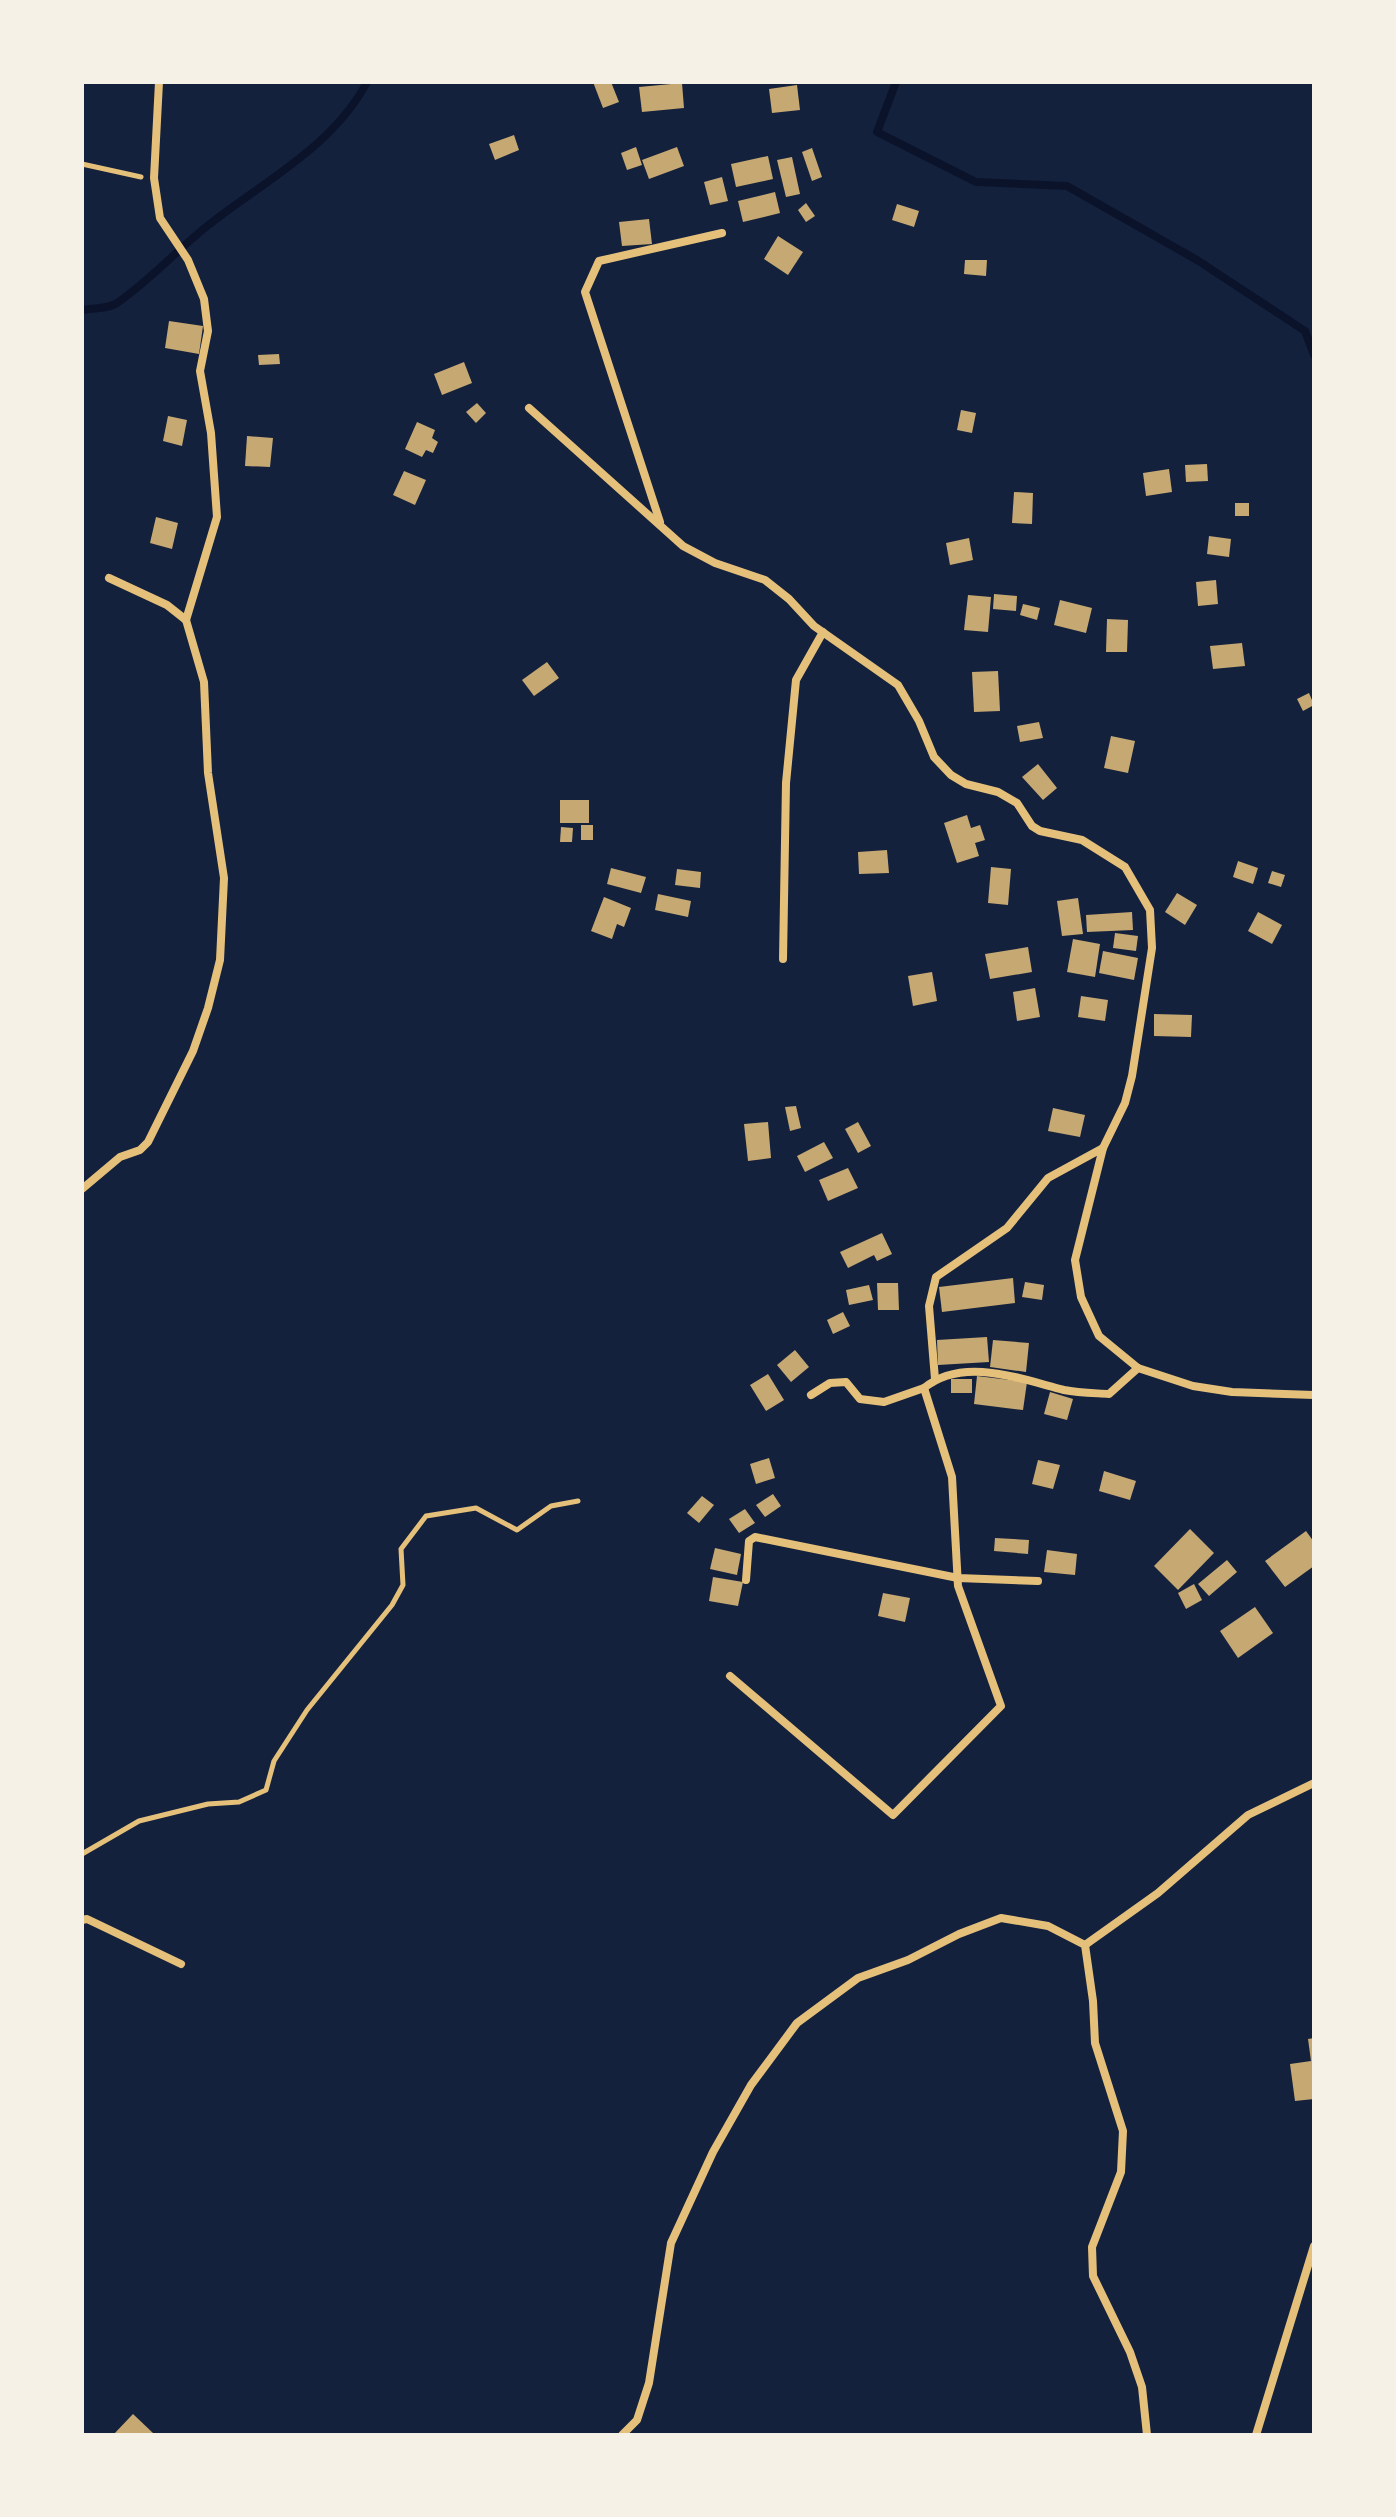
<svg xmlns="http://www.w3.org/2000/svg" width="1396" height="2517" font-family="'Source Sans 3',sans-serif">
	<rect width="100%" height="100%" fill="#14213d"/>
	<g fill="none" stroke-linecap="round" stroke-linejoin="round">
		<g stroke="#0b132b" stroke-width="8">
			<path d="M896,82L877,132L976,182L1067,186L1197,260L1305,331L1314,355"/>
			<path d="M82,310C93,308 109,309 117,303C149,281 176,251 206,227C262,182 332,148 367,82"/>
		</g>
	</g>
	<g fill="#c6a872">
		<path d="M593,82H611L619,102L603,108Z"/>
		<path d="M682,83L684,108L642,112L639,87Z"/>
		<path d="M797,85L800,110L772,113L769,89Z"/>
		<path d="M514,135L519,150L495,160L489,144Z"/>
		<path d="M636,147L642,165L627,170L621,153Z"/>
		<path d="M677,147L684,166L649,179L642,160Z"/>
		<path d="M812,148L822,177L812,181L802,152Z"/>
		<path d="M768,156L773,179L736,187L731,164Z"/>
		<path d="M792,157L800,194L786,197L777,160Z"/>
		<path d="M722,177L728,201L710,205L704,182Z"/>
		<path d="M775,192L780,213L743,222L738,201Z"/>
		<path d="M806,203L815,216L806,222L798,210Z"/>
		<path d="M897,204L919,211L914,227L892,220Z"/>
		<path d="M649,219L652,244L622,246L619,222Z"/>
		<path d="M778,236L803,252L788,275L764,259Z"/>
		<path d="M965,260H987L986,276L964,274Z"/>
		<path d="M169,321L203,326L199,354L165,348Z"/>
		<path d="M279,354L280,364L259,365L258,355Z"/>
		<path d="M464,362L472,383L442,395L434,374Z"/>
		<path d="M477,403L486,413L476,423L466,412Z"/>
		<path d="M961,410L976,413L972,433L957,430Z"/>
		<path d="M168,416L187,420L182,446L163,441Z"/>
		<path d="M417,422L435,430L432,438L438,442L433,453L426,450L422,457L405,449Z"/>
		<path d="M247,436L273,438L270,467L245,466Z"/>
		<path d="M1207,464L1208,481L1186,482L1185,465Z"/>
		<path d="M1169,469L1172,492L1146,496L1143,473Z"/>
		<path d="M404,471L426,480L415,505L393,495Z"/>
		<path d="M1014,492L1033,493L1032,524L1012,523Z"/>
		<rect x="1235" y="503" width="14" height="13"/>
		<path d="M156,517L178,523L172,549L150,543Z"/>
		<path d="M1209,536L1231,539L1229,557L1207,554Z"/>
		<path d="M969,538L973,560L950,565L946,543Z"/>
		<path d="M1216,580L1218,604L1198,606L1196,582Z"/>
		<path d="M994,594L1017,596L1016,611L993,609Z"/>
		<path d="M968,595L991,597L988,632L964,630Z"/>
		<path d="M1060,600L1092,608L1086,633L1054,625Z"/>
		<path d="M1023,604L1040,608L1037,620L1020,615Z"/>
		<path d="M1107,619L1128,620L1127,652H1106Z"/>
		<path d="M1242,643L1245,666L1213,669L1210,646Z"/>
		<path d="M547,662L559,678L534,696L522,680Z"/>
		<path d="M998,671L1000,711L974,712L972,672Z"/>
		<path d="M1309,693L1314,705L1303,711L1297,699Z"/>
		<path d="M1039,722L1043,738L1020,742L1017,726Z"/>
		<path d="M1111,736L1135,741L1128,773L1104,768Z"/>
		<path d="M1038,764L1057,788L1043,800L1022,777Z"/>
		<rect x="560" y="800" width="29" height="23"/>
		<path d="M967,815L971,828L980,825L985,840L975,843L979,856L957,863L944,823Z"/>
		<rect x="581" y="825" width="12" height="15"/>
		<path d="M561,827L573,828L572,842H560Z"/>
		<path d="M887,850L889,873L859,874L858,852Z"/>
		<path d="M1238,861L1258,868L1253,884L1233,877Z"/>
		<path d="M991,867L1011,869L1008,905L988,903Z"/>
		<path d="M611,868L646,877L641,893L607,884Z"/>
		<path d="M677,869L701,872L700,888L675,885Z"/>
		<path d="M1272,871L1285,875L1281,887L1268,883Z"/>
		<path d="M1177,893L1197,905L1185,925L1165,912Z"/>
		<path d="M658,894L691,901L688,917L655,910Z"/>
		<path d="M604,897L631,908L624,927L617,924L612,939L591,931Z"/>
		<path d="M1078,898L1083,934L1062,936L1057,901Z"/>
		<path d="M1132,912L1133,930L1087,932L1086,915Z"/>
		<path d="M1258,912L1282,925L1272,944L1248,931Z"/>
		<path d="M1115,933L1138,936L1136,951L1113,948Z"/>
		<path d="M1073,939L1100,944L1095,977L1067,972Z"/>
		<path d="M1028,947L1032,972L990,979L985,954Z"/>
		<path d="M1103,951L1138,958L1134,980L1099,973Z"/>
		<path d="M932,972L937,1001L913,1006L908,976Z"/>
		<path d="M1035,988L1040,1017L1017,1021L1013,992Z"/>
		<path d="M1081,996L1108,1000L1105,1021L1078,1017Z"/>
		<path d="M1154,1014L1192,1015L1191,1037L1154,1036Z"/>
		<path d="M796,1106L801,1128L790,1131L785,1107Z"/>
		<path d="M1053,1108L1085,1115L1080,1137L1048,1131Z"/>
		<path d="M768,1122L771,1158L748,1161L744,1124Z"/>
		<path d="M858,1122L871,1146L858,1153L845,1129Z"/>
		<path d="M824,1142L833,1158L805,1172L797,1156Z"/>
		<path d="M848,1168L858,1188L828,1201L819,1180Z"/>
		<path d="M882,1233L892,1254L877,1261L874,1255L848,1268L840,1252Z"/>
		<path d="M1013,1278L1015,1303L942,1312L939,1287Z"/>
		<path d="M1025,1282L1044,1285L1042,1300L1022,1297Z"/>
		<path d="M877,1283H898L899,1310H878Z"/>
		<path d="M869,1285L873,1300L849,1305L846,1290Z"/>
		<path d="M843,1312L850,1326L833,1334L827,1320Z"/>
		<path d="M987,1337L989,1362L938,1365L937,1340Z"/>
		<path d="M993,1340L1029,1343L1026,1372L990,1367Z"/>
		<path d="M795,1350L809,1367L791,1382L777,1365Z"/>
		<path d="M768,1374L784,1400L766,1411L750,1385Z"/>
		<path d="M977,1376L1027,1382L1023,1410L974,1404Z"/>
		<rect x="951" y="1379" width="21" height="14"/>
		<path d="M1050,1392L1073,1399L1067,1420L1044,1414Z"/>
		<path d="M769,1458L775,1478L756,1484L750,1464Z"/>
		<path d="M1038,1460L1060,1465L1053,1489L1032,1484Z"/>
		<path d="M1104,1471L1136,1481L1130,1500L1099,1491Z"/>
		<path d="M773,1494L781,1506L765,1517L756,1505Z"/>
		<path d="M702,1496L714,1505L699,1523L687,1513Z"/>
		<path d="M745,1509L755,1523L739,1533L729,1519Z"/>
		<path d="M1190,1529L1214,1553L1178,1590L1154,1566Z"/>
		<path d="M1306,1531L1314,1542V1566L1285,1587L1265,1561Z"/>
		<path d="M995,1538L1029,1540L1028,1554L994,1551Z"/>
		<path d="M715,1548L741,1554L737,1575L710,1569Z"/>
		<path d="M1047,1550L1077,1554L1075,1575L1044,1572Z"/>
		<path d="M1227,1560L1237,1572L1209,1596L1198,1584Z"/>
		<path d="M713,1577L743,1582L738,1606L709,1601Z"/>
		<path d="M1194,1584L1202,1600L1186,1609L1178,1593Z"/>
		<path d="M883,1593L910,1598L905,1622L878,1616Z"/>
		<path d="M1255,1607L1273,1633L1238,1658L1220,1631Z"/>
		<path d="M1314,2038V2099L1295,2101L1290,2064L1311,2061L1308,2039Z"/>
		<path d="M133,2414L153,2433L151,2435H113Z"/>
	</g>
	<g fill="none" stroke-linecap="round" stroke-linejoin="round">
		<g stroke="#e5c07b" stroke-width="5">
			<path d="M82,164L141,177"/>
			<path d="M82,1854L139,1821L208,1804L239,1802L266,1790L274,1761L307,1710L392,1605L403,1585L401,1549L426,1516L476,1508L517,1530L551,1506L578,1501"/>
		</g>
		<g stroke="#e5c07b" stroke-width="8">
			<path d="M159,82L154,178L160,218L188,260L204,299L208,331L200,371L211,433L217,517L186,620"/>
			<path d="M529,408L683,546L715,563L765,580L789,599L814,626L898,685L919,721L934,757L951,775L966,784L998,792L1017,803L1032,826L1040,831L1082,840L1125,867L1150,910L1152,948L1132,1076L1125,1103L1103,1148L1075,1260L1081,1297L1099,1336L1138,1368L1193,1386L1232,1392L1314,1395"/>
			<path d="M660,522L585,292L599,261L722,233"/>
			<path d="M783,959L786,783L796,680L823,632"/>
			<path d="M82,1189L120,1157L140,1150L148,1142L193,1051L208,1008L220,960L224,878L208,773L204,682L186,620L167,605L109,578"/>
			<path d="M935,1379L929,1306L936,1277L1007,1228L1048,1178L1103,1148"/>
			<path d="M811,1395L830,1383L846,1382L860,1399L884,1402L924,1388"/>
			<path d="M746,1580L749,1541L755,1537L958,1578L1038,1581"/>
			<path d="M730,1676L893,1815L1001,1706L958,1586L952,1477L924,1388C963,1356 1021,1379 1064,1390C1079,1393 1094,1393 1109,1394L1138,1368"/>
			<path d="M82,1920L87,1919L181,1964"/>
			<path d="M1085,1945L1158,1893L1248,1815L1314,1783"/>
			<path d="M622,2435L637,2420L649,2383L671,2243L713,2152L751,2085L797,2023L858,1978L908,1960L959,1934L1001,1918L1048,1926L1085,1945L1093,2001L1095,2043L1123,2131L1121,2172L1092,2247L1093,2276L1130,2352L1142,2387L1147,2435"/>
			<path d="M1256,2435L1314,2246"/>
		</g>
	</g>
	<rect width="1396" height="2517" fill="none" stroke="#f6f1e7" stroke-width="168"/>
</svg>
